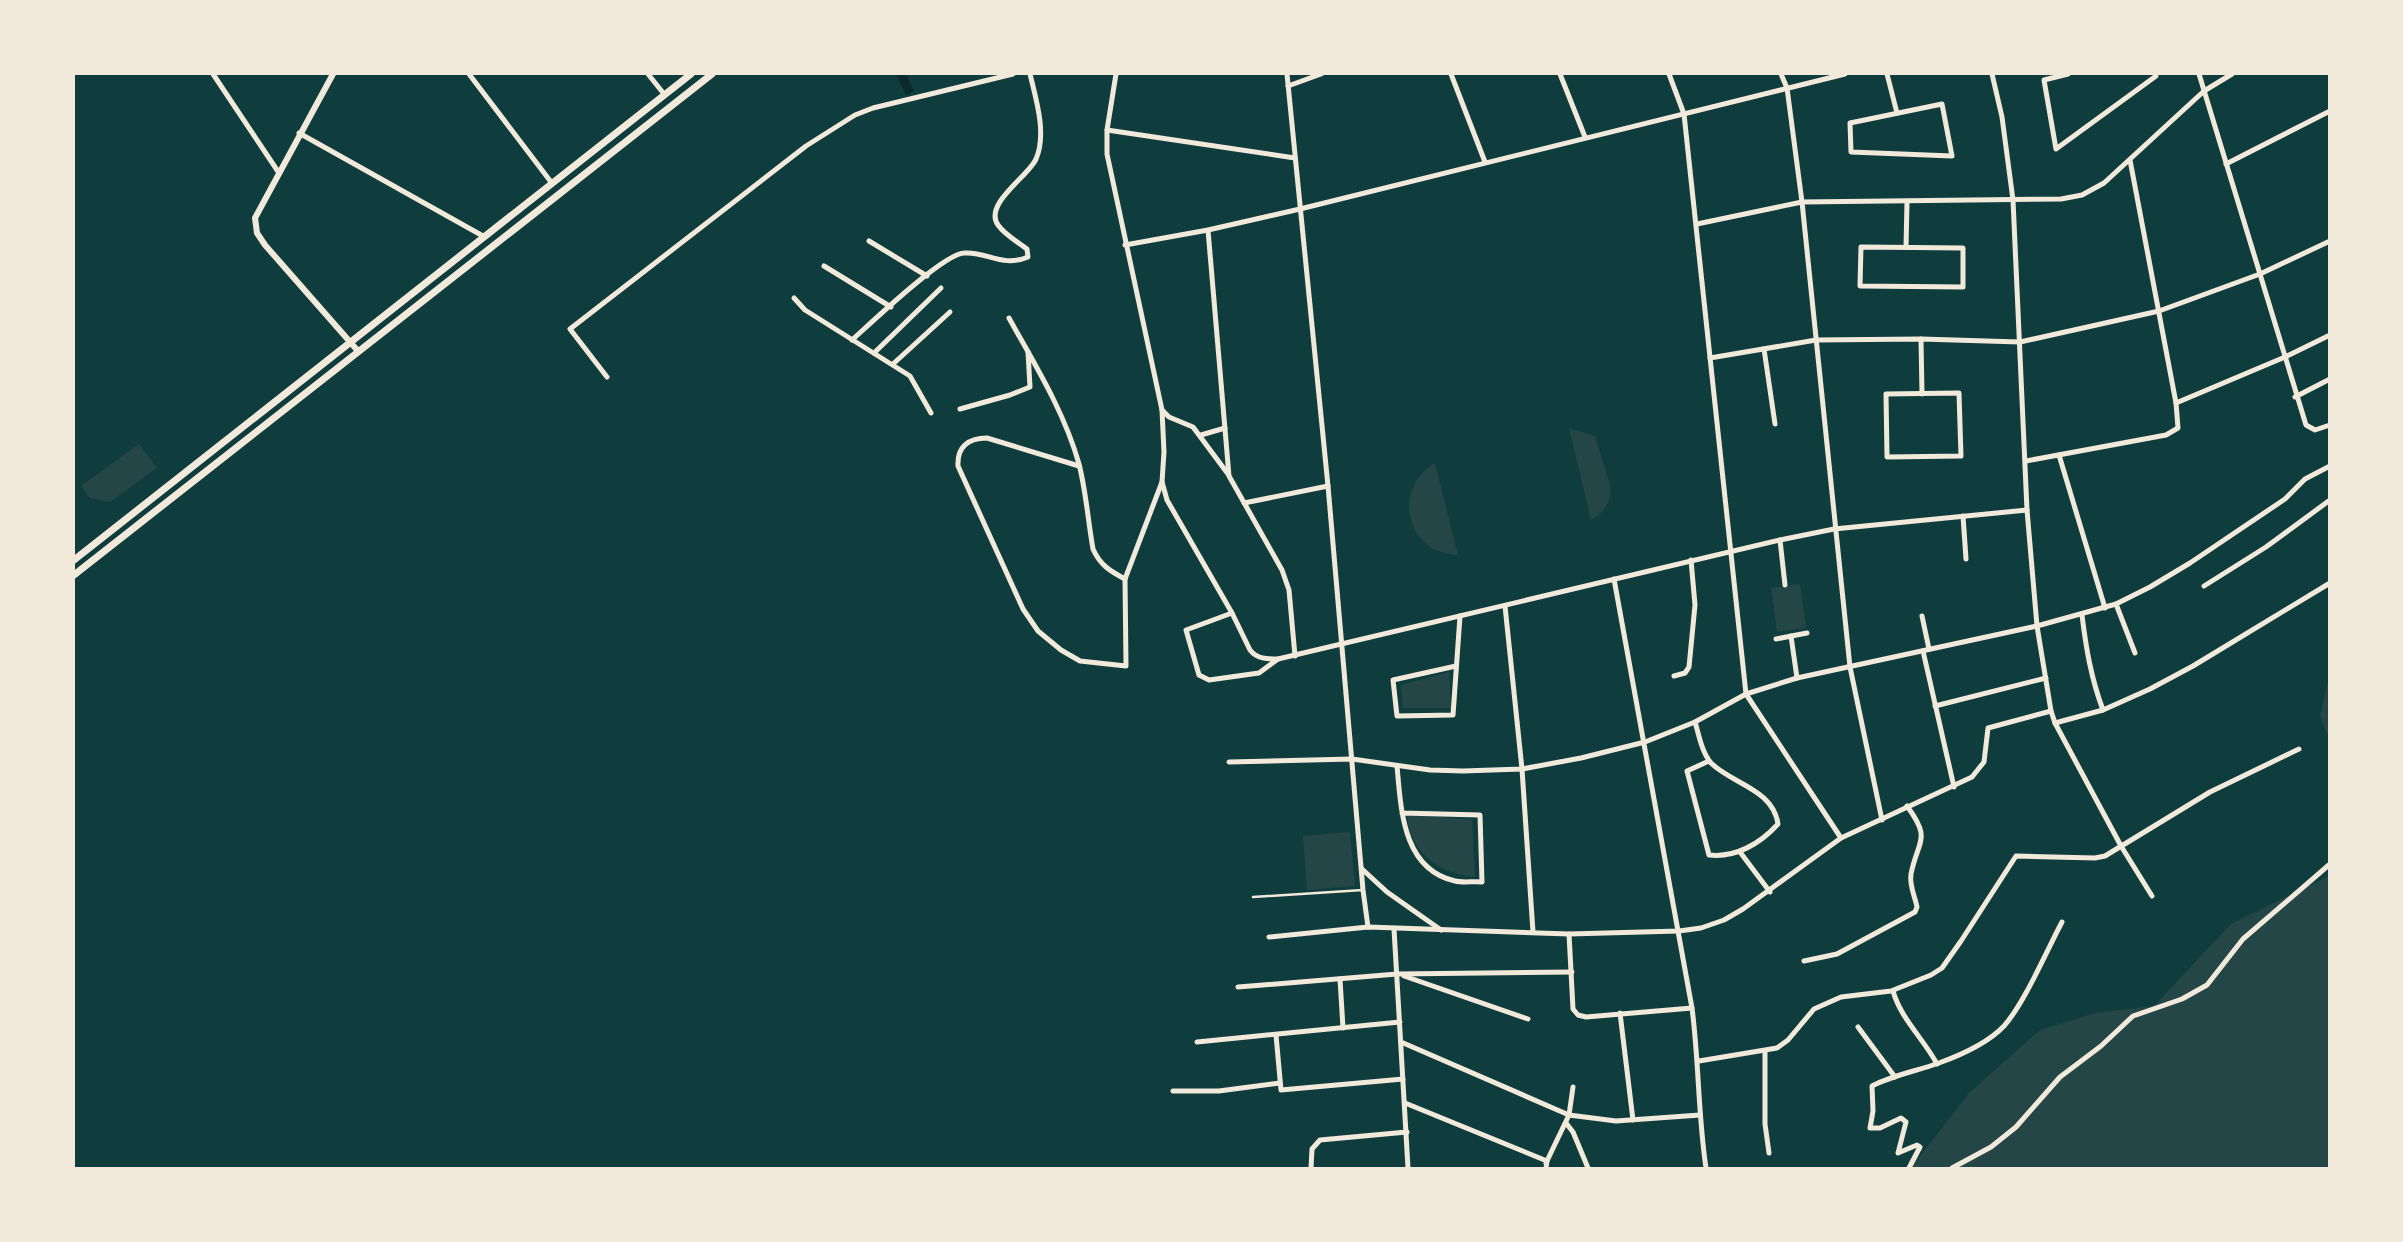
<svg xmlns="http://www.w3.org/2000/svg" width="2403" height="1242" font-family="Rubik,sans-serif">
	<rect width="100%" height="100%" fill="#0f3d3e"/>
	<g fill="#244646">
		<path d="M1569,428L1595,436L1610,485C1612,501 1605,512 1591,520Z"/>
		<path d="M139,444L157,468L110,502L90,498L81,486Z"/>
		<path d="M1435,463L1458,555C1406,554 1391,489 1435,463Z"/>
		<path d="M1800,584L1806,628L1777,632L1771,588Z"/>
		<path d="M1449,672L1451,708H1403L1401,685Z"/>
		<path d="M2329,678V738L2320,716Z"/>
		<path d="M1407,814L1472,820L1475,877C1439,874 1409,852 1407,814Z"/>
		<path d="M1350,832L1355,886L1307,890L1303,836Z"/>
		<path d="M2329,876V1168H1911L1969,1093L2040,1030L2095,1013L2154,1006L2231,924Z"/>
	</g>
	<path fill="#0a2a2b" d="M896,74H906L914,91L906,95Z"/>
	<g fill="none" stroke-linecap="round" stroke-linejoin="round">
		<path stroke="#f1e9da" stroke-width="2.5" d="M1253,897L1363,890"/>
		<g stroke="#f1e9da" stroke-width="5">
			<path d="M213,74L279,173"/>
			<path d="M469,74L551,182"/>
			<path d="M648,74L664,94"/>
			<path d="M1116,74L1107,130V154L1162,410L1164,452L1162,482L1167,500L1232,613L1250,650C1257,659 1267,659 1278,659"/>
			<path d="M1287,74L1328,486L1363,890L1368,927"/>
			<path d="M1451,74L1485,162"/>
			<path d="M1560,74L1585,137"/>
			<path d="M1669,74L1684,114L1746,694L1841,838"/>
			<path d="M1781,74L1787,88L1802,202L1850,667L1882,820"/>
			<path d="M1887,74L1897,113"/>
			<path d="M1992,74L2002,117L2013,200L2027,510L2037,626L2051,711L2055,723L2121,846L2152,896"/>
			<path d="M2068,74L2044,80L2056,149L2156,76L2155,74"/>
			<path d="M2199,74L2306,425L2315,430L2330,425"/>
			<path d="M1288,86L1321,74"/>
			<path d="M1942,104L1952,156L1851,152L1850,123Z"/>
			<path d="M1107,130L1295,158"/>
			<path d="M299,133L483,236"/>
			<path d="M2226,164L2330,111"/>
			<path d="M1697,224L1802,202L2061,199L2082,195L2104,183L2204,91L2232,74"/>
			<path d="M1208,230L1229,476L1282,570L1289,590L1295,656"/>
			<path d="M869,241L927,276"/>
			<path d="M1125,245L1208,230L1300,209L1845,74"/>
			<path d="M1861,247L1963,248V287L1860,286Z"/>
			<path d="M1906,247L1907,202"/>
			<path d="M824,266L891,307"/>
			<path d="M794,298L805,310L910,376L931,413"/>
			<path d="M1009,318C1035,365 1064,411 1079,464C1086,491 1088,521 1093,549C1100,565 1110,571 1125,579"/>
			<path d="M1921,339L1922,394"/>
			<path d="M852,340C871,323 943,254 964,253C987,251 1002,268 1028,257L1027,249C1018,242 1005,235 998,225C983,204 1029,176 1036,159C1047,134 1036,99 1030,74"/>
			<path d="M1764,349L1775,424"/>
			<path d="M874,353L941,288"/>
			<path d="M1710,358L1816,340L1921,339L2020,342L2159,311L2260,274L2330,241"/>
			<path d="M893,364L950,312"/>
			<path d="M607,377L570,329L806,146L855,115L873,108L1013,74"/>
			<path d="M1959,393L1961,456L1887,457L1886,394Z"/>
			<path d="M2295,397L2330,379"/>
			<path d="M2176,403L2285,357L2330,335"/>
			<path d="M960,409L1010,395L1030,387L1028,352"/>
			<path d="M1162,410L1169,417L1193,427L1228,474"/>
			<path d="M1201,435L1225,428"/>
			<path d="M2059,455L2105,608"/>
			<path d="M2026,461L2166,435L2178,428L2176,403L2130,160"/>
			<path d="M1079,466L987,438C968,438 957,447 958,466L1023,609L1038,631L1061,650L1080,661L1126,666L1125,579L1162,482"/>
			<path d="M1244,503L1328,486"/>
			<path d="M1963,516L1966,559"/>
			<path d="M1780,540L1785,585"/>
			<path d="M1614,579L1692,1008C1699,1062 1698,1115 1706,1168"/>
			<path d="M2204,586L2266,547L2330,500"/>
			<path d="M2116,604L2135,653"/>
			<path d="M1505,606L1522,769L1533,932"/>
			<path d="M1232,613L1186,630L1199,675L1209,680L1259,673L1278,659L1780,540L1834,529L2027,510"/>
			<path d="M2082,615C2086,648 2091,678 2103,710"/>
			<path d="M1922,616L1929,649"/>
			<path d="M1791,636L1797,678"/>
			<path d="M1776,639L1807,633"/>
			<path d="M1923,651L1954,787"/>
			<path d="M1456,666L1393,680L1397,716L1453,715L1460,616"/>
			<path d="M1674,676L1685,673L1689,667L1695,605L1691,560"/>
			<path d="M1935,706L2046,678"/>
			<path d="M1695,722C1699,735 1702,753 1711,763C1732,784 1773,789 1778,824C1760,844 1735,858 1709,855L1687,771L1709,761"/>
			<path d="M2055,723L2103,710L2150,689L2193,666L2330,583"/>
			<path d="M1229,762L1352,759L1430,770L1463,771L1522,769L1581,758L1645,742L1695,722L1746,694L1797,678L2037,626L2116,604L2150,587L2190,563L2285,499L2305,479L2330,466"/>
			<path d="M1397,766C1401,808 1402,869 1455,881C1463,883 1474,881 1482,882L1480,815L1402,813"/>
			<path d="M1740,852L1770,892"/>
			<path d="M1362,869L1387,892L1441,930"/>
			<path d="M1394,929L1408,1168"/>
			<path d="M1569,934L1573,1009L1578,1015L1586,1017L1692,1008"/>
			<path d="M1269,937L1368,927L1569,934L1679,931L1701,928L1724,920L1743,909L1841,838L1972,777L1984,762L1988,728L2051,711"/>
			<path d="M1804,961L1837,954L1915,912L1917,907C1915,896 1909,886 1911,874C1918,839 1932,840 1907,806"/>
			<path d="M1404,976L1528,1019"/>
			<path d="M1340,979L1343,1028"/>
			<path d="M1238,987L1397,974L1572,972"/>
			<path d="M1893,991C1901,1019 1923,1038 1937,1064"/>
			<path d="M1620,1013L1633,1120"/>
			<path d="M1858,1027L1895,1077"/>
			<path d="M1276,1035L1281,1090L1403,1079"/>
			<path d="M1197,1042L1400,1022"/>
			<path d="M1401,1042L1569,1115L1616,1121L1700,1115"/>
			<path d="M1765,1052V1124L1769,1153"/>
			<path d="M1699,1061L1777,1048L1788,1040L1814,1009L1841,997L1891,991L1931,975L1942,968L1961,941L2016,856L2095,858L2105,856L2210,792L2299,749"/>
			<path d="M1173,1091H1219L1280,1083"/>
			<path d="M1405,1103L1547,1161L1546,1168"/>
			<path d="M1566,1123L1573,1132L1588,1168"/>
			<path d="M1546,1163L1569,1115L1573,1087"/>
			<path d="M1311,1168L1312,1149L1320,1140L1407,1132"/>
			<path d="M1909,1168L1920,1147L1917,1145L1898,1153L1906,1122L1901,1118L1880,1128H1870L1873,1111L1872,1086C1893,1075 1917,1071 1939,1063C1961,1055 1987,1044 2004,1026C2025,1002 2046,952 2062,922"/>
			<path d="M1952,1168L1991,1147L2016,1127L2060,1077L2101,1046L2133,1016L2182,999L2207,985L2243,939L2330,864"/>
		</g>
		<path stroke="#f1e9da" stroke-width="6" d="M333,74L255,218L257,233L265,245L358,351"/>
		<g stroke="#f1e9da" stroke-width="7">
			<path d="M74,560L691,74"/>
			<path d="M74,575L712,74"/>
		</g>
	</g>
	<rect width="2403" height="1242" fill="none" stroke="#f1e9da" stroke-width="150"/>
</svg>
